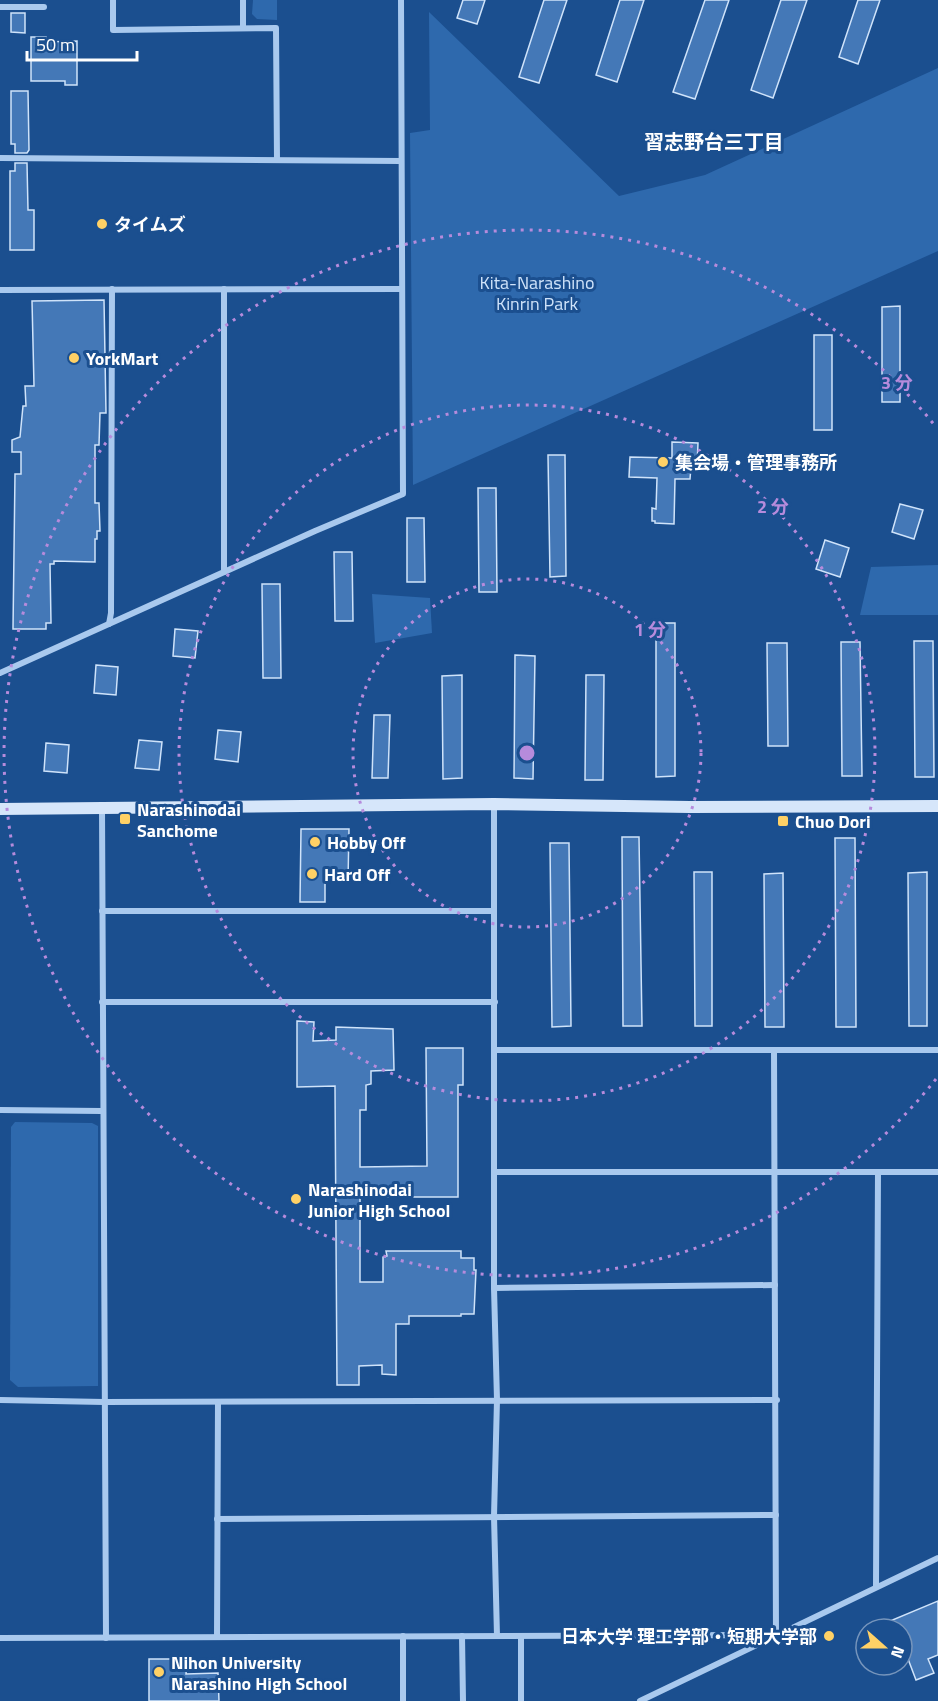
<svg xmlns="http://www.w3.org/2000/svg" width="938" height="1701" font-family="'Titillium Web','Noto Sans JP',sans-serif">
	<rect width="100%" height="100%" fill="#1b4f8f"/>
	<g fill="#2e69ad">
		<path d="M253,0H277V20L257,19L252,14Z"/>
		<path d="M429,12L619,196L705,175L938,68V251L413,485L410,133L430,130Z"/>
		<path d="M938,565V615H860L871,567Z"/>
		<path d="M372,594L430,598L432,633L375,643Z"/>
		<path d="M15,1122L92,1123L98,1126V1386L18,1387L10,1380L11,1127Z"/>
	</g>
	<g fill="#4478b7" stroke="#cfe3fa" stroke-width="1.5">
		<path d="M463,0H485L477,24L457,18Z"/>
		<path d="M544,0H567L539,83L519,77Z"/>
		<path d="M620,0H644L617,82L596,75Z"/>
		<path d="M705,0H729L695,99L673,92Z"/>
		<path d="M781,0H807L773,98L751,90Z"/>
		<path d="M858,0H880L858,64L839,57Z"/>
		<path d="M11,13H25V33L11,32Z"/>
		<path d="M31,37H46V42L77,41V85H65V81H31Z"/>
		<path d="M11,91H28L29,150L27,153H15V144H11Z"/>
		<path d="M15,163H27L28,210H34V250H10V171H15Z"/>
		<path d="M104,300L106,413H100L99,445H95V503H99L100,531H97V539H95V562L54,561V564H50L51,623H46V629H13L15,474H21V452H12V440L20,437L23,406H26L25,386H34L32,301Z"/>
		<path d="M900,306V402H882V307Z"/>
		<rect x="814" y="335" width="18" height="95"/>
		<path d="M672,442L698,443L697,467H691L690,479H675L674,524L655,523V521H652V508L656,509L657,478L629,477L630,457L672,458Z"/>
		<path d="M548,455H565L566,576L550,577Z"/>
		<path d="M478,488H496L497,592H479Z"/>
		<path d="M900,504L923,510L914,539L892,532Z"/>
		<path d="M407,518H424L425,582H407Z"/>
		<path d="M825,540L849,548L840,577L816,569Z"/>
		<path d="M334,552H352L353,621H335Z"/>
		<path d="M262,584H280L281,678H263Z"/>
		<path d="M656,623H675V776L656,777Z"/>
		<path d="M175,629L198,631L195,658L173,656Z"/>
		<path d="M914,641H933L934,777H915Z"/>
		<path d="M841,642H860L862,776H842Z"/>
		<path d="M767,643H787L788,746H768Z"/>
		<path d="M515,655L535,656L533,779L514,778Z"/>
		<path d="M96,665L118,667L116,695L94,693Z"/>
		<path d="M462,675V778L443,779L442,676Z"/>
		<path d="M586,675H604L603,780H585Z"/>
		<path d="M374,715H390L388,778H372Z"/>
		<path d="M218,730L241,732L238,762L215,759Z"/>
		<path d="M139,740L162,742L159,770L135,768Z"/>
		<path d="M46,743L69,745L67,773L44,771Z"/>
		<path d="M301,829H349L348,881H325V902H300Z"/>
		<path d="M622,837H639L642,1026H623Z"/>
		<path d="M835,838H855L856,1027H836Z"/>
		<path d="M550,843H569L571,1026L552,1027Z"/>
		<path d="M694,872H712V1026H695Z"/>
		<path d="M927,872V1026H909L908,873Z"/>
		<path d="M783,873L784,1027H765L764,874Z"/>
		<path d="M297,1021L314,1022L313,1041L336,1040V1027L393,1029L394,1070L371,1071V1084L366,1085V1110H360V1167L427,1166L426,1048H463V1085H458V1197H360V1282H383V1257L387,1256L386,1251H461V1258H474V1270H476L474,1314H461V1316H409V1324H396V1375L382,1374V1365L359,1366V1385H337L335,1086L297,1087Z"/>
		<path d="M938,1601V1655L928,1659L934,1673L916,1680L902,1643V1629H871Z"/>
		<path d="M149,1659H187L186,1674L218,1673L219,1701H149Z"/>
	</g>
	<g fill="none" stroke-linecap="round" stroke-linejoin="round">
		<g stroke="#a9c9ee" stroke-width="6">
			<path d="M113,0V30L276,28L277,160"/>
			<path d="M0,7H44"/>
			<path d="M243,28V0"/>
			<path d="M0,158L401,161"/>
			<path d="M224,289V572"/>
			<path d="M0,290L401,289"/>
			<path d="M109,624L111,613L112,289"/>
			<path d="M0,673L315,531L403,494L401,0"/>
			<path d="M494,804V1288L497,1400L494,1516L497,1636"/>
			<path d="M102,808L106,1638"/>
			<path d="M102,911H494"/>
			<path d="M102,1002H495"/>
			<path d="M495,1050H938"/>
			<path d="M0,1110L102,1111"/>
			<path d="M495,1172H938"/>
			<path d="M494,1288L775,1285"/>
			<path d="M0,1400L104,1402L777,1400"/>
			<path d="M217,1519L776,1515"/>
			<path d="M876,1587L878,1172"/>
			<path d="M462,1636L463,1701"/>
			<path d="M521,1636V1701"/>
			<path d="M217,1637L218,1402"/>
			<path d="M0,1638L740,1635L776,1637L774,1050"/>
			<path d="M403,1701V1636"/>
			<path d="M640,1701L938,1558"/>
		</g>
		<path stroke="#d6e6fa" stroke-width="12" d="M0,809L494,804L690,807L938,806"/>
	</g>
	<g fill="none" stroke="#b68bdc" stroke-width="3" stroke-dasharray="3 6">
		<circle cx="527" cy="753" r="174"/>
		<circle cx="527" cy="753" r="348"/>
		<path d="M936 1079A523 523 0 1 1 936 427"/>
	</g>
	<g fill="#ffd166" stroke="#1b4f8f" stroke-width="2">
		<circle cx="102" cy="224" r="6"/>
		<circle cx="74" cy="358" r="6"/>
		<circle cx="663" cy="462" r="6"/>
		<rect x="119" y="813" width="12" height="12" rx="3"/>
		<rect x="777" y="815" width="12" height="12" rx="3"/>
		<circle cx="315" cy="842" r="6"/>
		<circle cx="312" cy="874" r="6"/>
		<circle cx="296" cy="1199" r="6"/>
		<circle cx="829" cy="1636" r="6"/>
		<circle cx="159" cy="1672" r="6"/>
	</g>
	<g text-anchor="middle" dominant-baseline="central" stroke-width="6" stroke-linejoin="round" paint-order="stroke">
		<g font-size="18" font-weight="bold" fill="#fff" stroke="#1b4f8f" text-anchor="start">
			<text x="114" y="224">タイムズ</text>
			<text x="86" y="358">YorkMart</text>
			<text x="675" y="462">集会場・管理事務所</text>
			<text x="137" y="809">Narashinodai<tspan x="137" dy="21">Sanchome</tspan></text>
			<text x="795" y="821">Chuo Dori</text>
			<text x="327" y="842">Hobby Off</text>
			<text x="324" y="874">Hard Off</text>
			<text x="308" y="1189">Narashinodai<tspan x="308" dy="21">Junior High School</tspan></text>
			<text x="817" y="1636" text-anchor="end">日本大学 理工学部・短期大学部</text>
			<text x="171" y="1662">Nihon University<tspan x="171" dy="21">Narashino High School</tspan></text>
		</g>
		<g font-size="18" fill="#cfe3fa" stroke="#1b4f8f">
			<text x="537" y="282">Kita-Narashino<tspan x="537" dy="21">Kinrin Park</tspan></text>
		</g>
		<g font-size="20" font-weight="bold" fill="#fff" stroke="#1b4f8f">
			<text x="714" y="141">習志野台三丁目</text>
		</g>
	</g>
	<circle cx="527" cy="753" r="9" fill="#b68bdc" stroke="#1b4f8f" stroke-width="3"/>
	<g font-size="18" text-anchor="middle" font-weight="bold" fill="#b68bdc" stroke="#1b4f8f" stroke-width="6" stroke-linejoin="round" paint-order="stroke">
		<text x="897" y="389">3 分</text>
		<text x="773" y="513">2 分</text>
		<text x="650" y="636">1 分</text>
	</g>
	<g transform="translate(884 1647) rotate(111)"><circle r="28" fill="#1b4f8f" stroke="#7695bc" stroke-width="1.5"/>
	<path d="M0-4.5L10 22L0 15L-10 22Z" fill="#ffd166"/>
	<text y="-9" font-size="16" font-weight="bold" text-anchor="middle" fill="#ffffff">N</text>
	</g>
	<path d="M27 51v9h110v-9" fill="none" stroke="#ffffff" stroke-width="3"/>
	<text x="36" y="51" font-size="18" fill="#ffffff" stroke="#1b4f8f" stroke-width="4.5" paint-order="stroke">50 m</text>
</svg>
